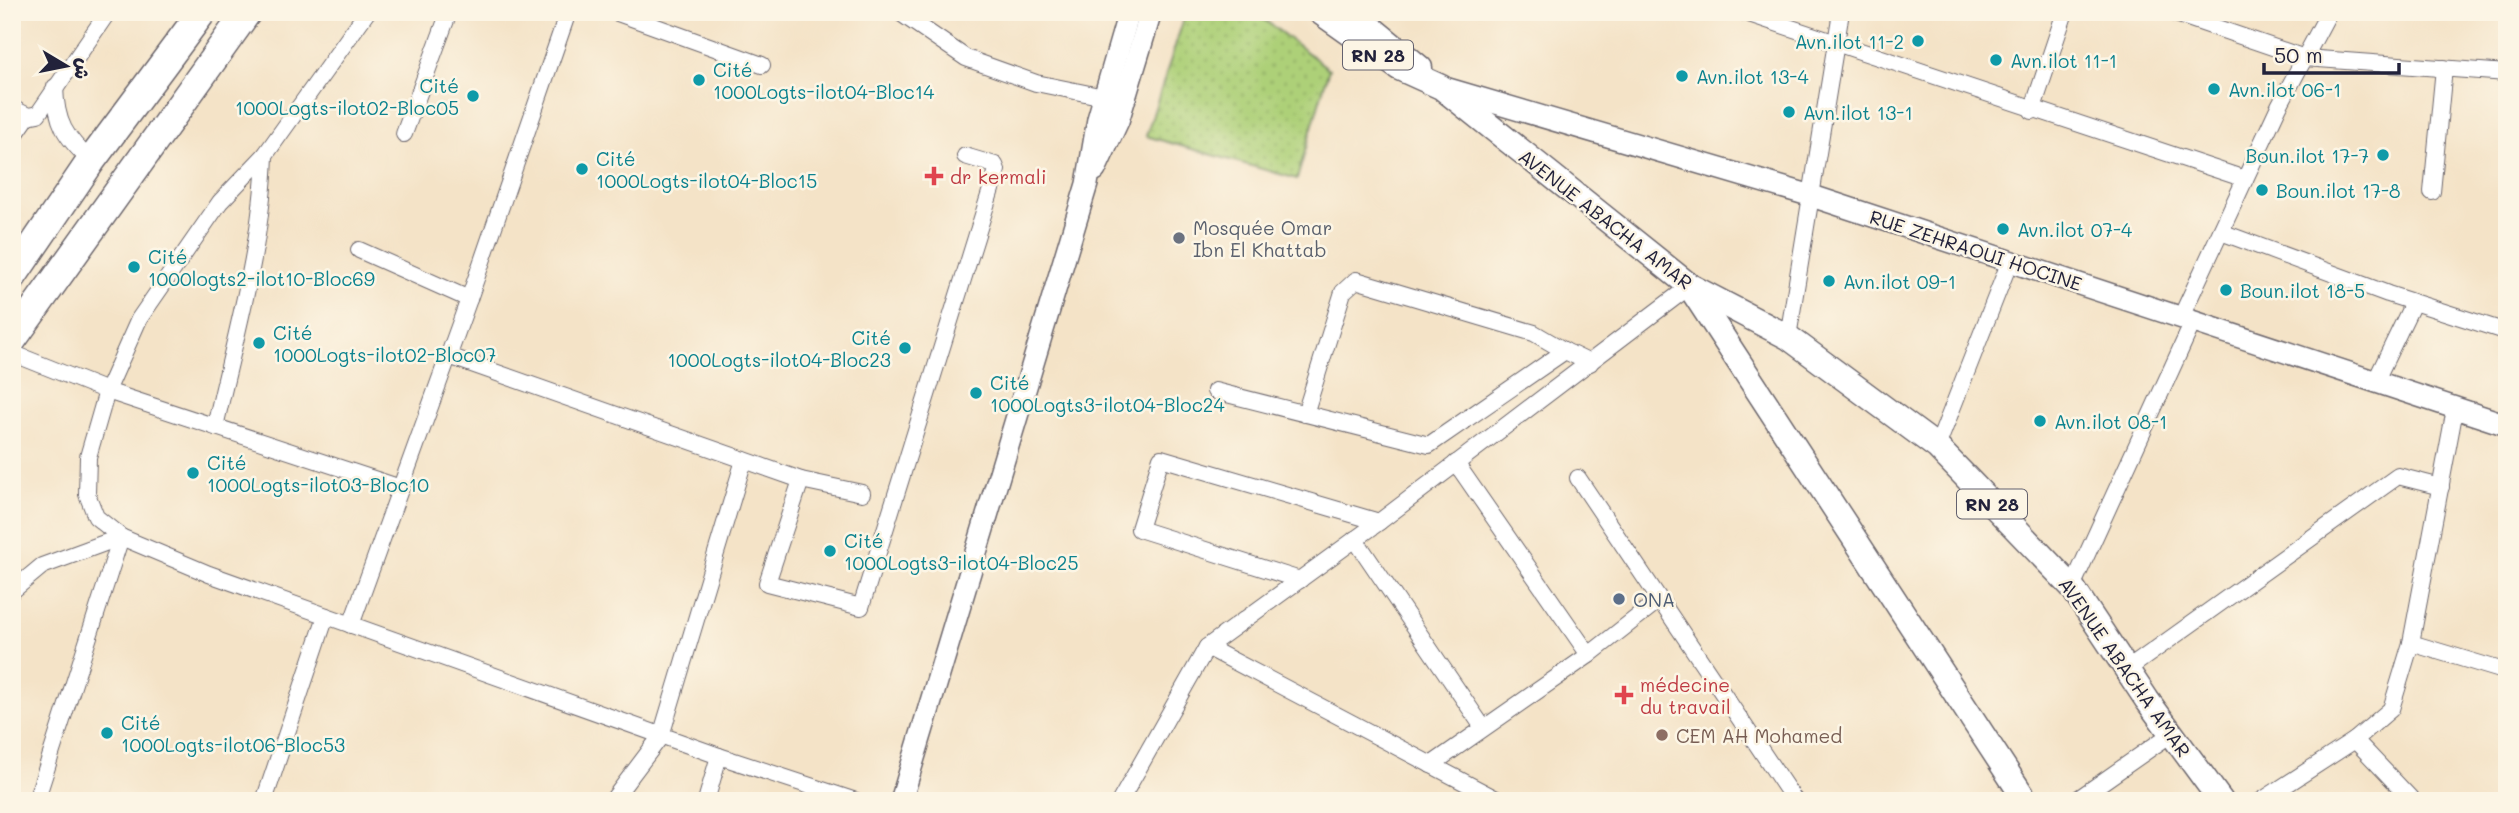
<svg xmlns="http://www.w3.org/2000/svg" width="2519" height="813" font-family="Mali,'Playpen Sans Arabic',sans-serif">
	<defs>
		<pattern id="garden-dots" width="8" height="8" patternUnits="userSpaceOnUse" patternTransform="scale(1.75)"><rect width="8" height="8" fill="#add078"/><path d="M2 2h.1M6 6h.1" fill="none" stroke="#95b269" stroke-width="1.8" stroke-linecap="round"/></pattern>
	</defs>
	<rect width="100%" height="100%" fill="#fcf5e5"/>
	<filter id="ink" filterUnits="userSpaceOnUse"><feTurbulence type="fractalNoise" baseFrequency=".0143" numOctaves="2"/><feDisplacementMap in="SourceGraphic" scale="14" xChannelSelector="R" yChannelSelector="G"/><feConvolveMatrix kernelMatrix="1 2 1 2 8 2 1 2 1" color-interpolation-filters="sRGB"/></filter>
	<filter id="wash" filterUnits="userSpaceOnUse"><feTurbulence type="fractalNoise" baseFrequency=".00686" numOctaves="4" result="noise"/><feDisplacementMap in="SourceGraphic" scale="28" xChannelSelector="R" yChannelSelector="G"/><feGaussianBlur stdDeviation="1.57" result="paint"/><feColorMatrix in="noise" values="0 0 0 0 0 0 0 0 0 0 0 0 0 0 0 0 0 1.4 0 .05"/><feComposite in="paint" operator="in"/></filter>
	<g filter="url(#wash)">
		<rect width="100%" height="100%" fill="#f4e3c7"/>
		<path fill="url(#garden-dots)" stroke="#68795a" stroke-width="2" d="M1186,12H1254L1329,69L1297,179L1146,136Z"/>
	</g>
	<g filter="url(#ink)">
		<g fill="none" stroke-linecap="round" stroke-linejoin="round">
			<defs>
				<g id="street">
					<path d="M367,12L265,155L220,202L139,319L107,391L88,457L87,494L96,517L121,537L209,574L719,756L856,801"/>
					<path d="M615,12L762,65"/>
					<path d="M899,12L966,58L1036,83L1114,99"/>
					<path d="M1743,12L2245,179"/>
					<path d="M2170,12L2305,58L2507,73"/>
					<path d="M55,87C56,123 65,137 91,161"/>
					<path d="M12,108L28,116L38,114L108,12"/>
					<path d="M2032,111L2065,12"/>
					<path d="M404,134L449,12"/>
					<path d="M12,139L28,116"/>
					<path d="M2432,192L2444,68"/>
					<path d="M2221,232L2388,294L2507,332"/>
					<path d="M359,250L469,299"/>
					<path d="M2181,317L2279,106L2329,12"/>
					<path d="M1788,337L1841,12"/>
					<path d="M12,353L107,391L401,488"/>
					<path d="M449,356L801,480L862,493"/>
					<path d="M2375,382L2413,303"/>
					<path d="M1215,391L1429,445L1565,351L1590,363"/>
					<path d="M1305,414L1343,292L1356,280L1534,333L1565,351"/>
					<path d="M215,427C235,337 262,247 265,155"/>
					<path d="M1937,447L2010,261"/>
					<path d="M1456,463L1589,655"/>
					<path d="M1578,478L1795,801"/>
					<path d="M801,480L767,583L861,607L997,170L995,165L965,156"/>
					<path d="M1355,539L1482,726"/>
					<path d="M1300,580L1139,529L1161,458L1379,522"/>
					<path d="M2072,587L2193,322"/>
					<path d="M12,591L42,566L121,537"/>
					<path d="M351,625L469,299L568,12"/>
					<path d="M2411,643L2507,672"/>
					<path d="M1207,647L1500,801"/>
					<path d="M2128,669L2398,476L2441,487"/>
					<path d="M2355,740L2413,801"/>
					<path d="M1431,765L1589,655L1659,600"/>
					<path d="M36,801L121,537"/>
					<path d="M264,801L326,616"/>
					<path d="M612,801L661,736L744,460"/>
					<path d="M706,801L719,756"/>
					<path d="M1120,801L1207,647L1379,522L1690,286"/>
					<path d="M2075,801L2171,734"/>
					<path d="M2261,801L2355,740L2391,709L2411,643L2455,409"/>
				</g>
				<g id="secondary">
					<path d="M1445,88L1812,196L2507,425"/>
					<path d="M1095,170L1118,121L1151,12"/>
					<path d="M901,801L1087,184L1098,119L1129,12"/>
				</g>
				<g id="primary">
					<path d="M1320,12L1399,68L1441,87L1690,286L1788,337L1937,447L2072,587L2147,700L2221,801"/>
					<path d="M1352,12L1420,68"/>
					<path d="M1690,287L2026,801"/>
				</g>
				<g id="highway">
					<path d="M12,277L91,161L202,12"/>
					<path d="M12,340L247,12"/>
				</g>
			</defs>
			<use href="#street" stroke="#6c666c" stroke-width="18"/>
			<use href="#secondary" stroke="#6c666c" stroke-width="24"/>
			<use href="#primary" stroke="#6c666c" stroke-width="27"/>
			<use href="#highway" stroke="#6c666c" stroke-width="31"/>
			<use href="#street" stroke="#fff" stroke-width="16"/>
			<use href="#secondary" stroke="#fff" stroke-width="21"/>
			<use href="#primary" stroke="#fff" stroke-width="24"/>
			<use href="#highway" stroke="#fff" stroke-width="28"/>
		</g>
	</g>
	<g fill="#0f9aa8" stroke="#fcf5e5" stroke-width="2.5">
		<circle cx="1918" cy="41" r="7"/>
		<circle cx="1996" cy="60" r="7"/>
		<circle cx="1682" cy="76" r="7"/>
		<circle cx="699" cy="80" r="7"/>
		<circle cx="2214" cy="89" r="7"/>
		<circle cx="473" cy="96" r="7"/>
		<circle cx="1789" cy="112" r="7"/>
		<circle cx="2383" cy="155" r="7"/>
		<circle cx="582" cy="169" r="7"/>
		<circle cx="2262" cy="190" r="7"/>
		<circle cx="2003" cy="229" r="7"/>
		<circle cx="134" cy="267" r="7"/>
		<circle cx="1829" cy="281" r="7"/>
		<circle cx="2226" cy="290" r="7"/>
		<circle cx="259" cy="343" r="7"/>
		<circle cx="905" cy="348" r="7"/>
		<circle cx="976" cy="393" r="7"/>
		<circle cx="2040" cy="421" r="7"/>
		<circle cx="193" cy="473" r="7"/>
		<circle cx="830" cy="551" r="7"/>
		<circle cx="107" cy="733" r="7"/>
	</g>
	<g fill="#e0444e" stroke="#fcf5e5" stroke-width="2.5">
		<path d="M930.5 165.5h7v7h7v7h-7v7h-7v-7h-7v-7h7z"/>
		<path d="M1620.5 684.5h7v7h7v7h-7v7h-7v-7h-7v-7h7z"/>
	</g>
	<circle fill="#6b7280" stroke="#fcf5e5" stroke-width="2.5" cx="1179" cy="238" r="7"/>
	<circle fill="#5c6f8a" stroke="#fcf5e5" stroke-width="2.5" cx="1619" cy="599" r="7"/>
	<circle fill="#8d6e63" stroke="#fcf5e5" stroke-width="2.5" cx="1662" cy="735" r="7"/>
	<g text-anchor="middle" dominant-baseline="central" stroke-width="5" stroke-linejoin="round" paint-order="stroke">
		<g fill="#fcf5e5" stroke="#63616e" stroke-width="2">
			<rect x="1343" y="40.5" width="70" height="29" rx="5"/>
			<rect x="1957" y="489.5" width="70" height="29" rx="5"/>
		</g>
		<g font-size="18" font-weight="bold" fill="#22223b">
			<text x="1378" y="55">RN 28</text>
			<text x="1992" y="504">RN 28</text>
		</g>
		<g font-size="19" fill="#0d838f" stroke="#fcf5e5" text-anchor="start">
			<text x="1904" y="41" text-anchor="end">Avn.ilot 11-2</text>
			<text x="2010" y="60">Avn.ilot 11-1</text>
			<text x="713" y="69">Cité<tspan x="713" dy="22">1000Logts-ilot04-Bloc14</tspan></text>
			<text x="1696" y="76">Avn.ilot 13-4</text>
			<text x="459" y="85" text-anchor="end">Cité<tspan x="459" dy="22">1000Logts-ilot02-Bloc05</tspan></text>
			<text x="2228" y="89">Avn.ilot 06-1</text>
			<text x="1803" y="112">Avn.ilot 13-1</text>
			<text x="2369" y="155" text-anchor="end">Boun.ilot 17-7</text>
			<text x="596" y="158">Cité<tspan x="596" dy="22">1000Logts-ilot04-Bloc15</tspan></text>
			<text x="2276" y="190">Boun.ilot 17-8</text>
			<text x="2017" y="229">Avn.ilot 07-4</text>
			<text x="148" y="256">Cité<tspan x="148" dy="22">1000logts2-ilot10-Bloc69</tspan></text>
			<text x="1843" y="281">Avn.ilot 09-1</text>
			<text x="2240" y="290">Boun.ilot 18-5</text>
			<text x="273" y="332">Cité<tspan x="273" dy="22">1000Logts-ilot02-Bloc07</tspan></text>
			<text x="891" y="337" text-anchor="end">Cité<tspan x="891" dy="22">1000Logts-ilot04-Bloc23</tspan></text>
			<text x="990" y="382">Cité<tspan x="990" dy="22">1000Logts3-ilot04-Bloc24</tspan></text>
			<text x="2054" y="421">Avn.ilot 08-1</text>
			<text x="207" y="462">Cité<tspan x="207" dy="22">1000Logts-ilot03-Bloc10</tspan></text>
			<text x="844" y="540">Cité<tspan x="844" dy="22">1000Logts3-ilot04-Bloc25</tspan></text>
			<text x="121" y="722">Cité<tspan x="121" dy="22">1000Logts-ilot06-Bloc53</tspan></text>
		</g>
		<g font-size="19" fill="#be3a42" stroke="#fcf5e5" text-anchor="start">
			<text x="950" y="176">dr kermali</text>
			<text x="1640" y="684">médecine<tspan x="1640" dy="22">du travail</tspan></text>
		</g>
		<g font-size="19" fill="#22223b" stroke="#fcf5e5">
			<text transform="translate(1606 219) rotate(38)">AVENUE ABACHA AMAR</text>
			<text transform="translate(1976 250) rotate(18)">RUE ZEHRAOUI HOCINE</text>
			<text transform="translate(2125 667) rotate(55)">AVENUE ABACHA AMAR</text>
		</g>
		<g font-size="19" fill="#5b616d" stroke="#fcf5e5" text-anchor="start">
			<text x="1193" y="227">Mosquée Omar<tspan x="1193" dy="22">Ibn El Khattab</tspan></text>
		</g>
		<g font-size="19" fill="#4e5e75" stroke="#fcf5e5" text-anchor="start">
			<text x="1633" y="599">ONA</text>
		</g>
		<g font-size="19" fill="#785e54" stroke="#fcf5e5" text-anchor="start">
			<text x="1676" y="735">CEM AH Mohamed</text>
		</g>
	</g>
	<rect width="2519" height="813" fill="none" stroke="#fcf5e5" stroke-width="42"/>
	<g transform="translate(66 66) rotate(100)" stroke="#fcf5e5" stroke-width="5" paint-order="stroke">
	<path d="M0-5L12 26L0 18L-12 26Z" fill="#22223b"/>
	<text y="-10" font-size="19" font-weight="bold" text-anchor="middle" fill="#22223b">ش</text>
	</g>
	<path d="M2264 63v10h135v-10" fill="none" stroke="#22223b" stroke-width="3.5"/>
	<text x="2274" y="63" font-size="21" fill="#22223b" stroke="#fcf5e5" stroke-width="5" paint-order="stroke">50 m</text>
</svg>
